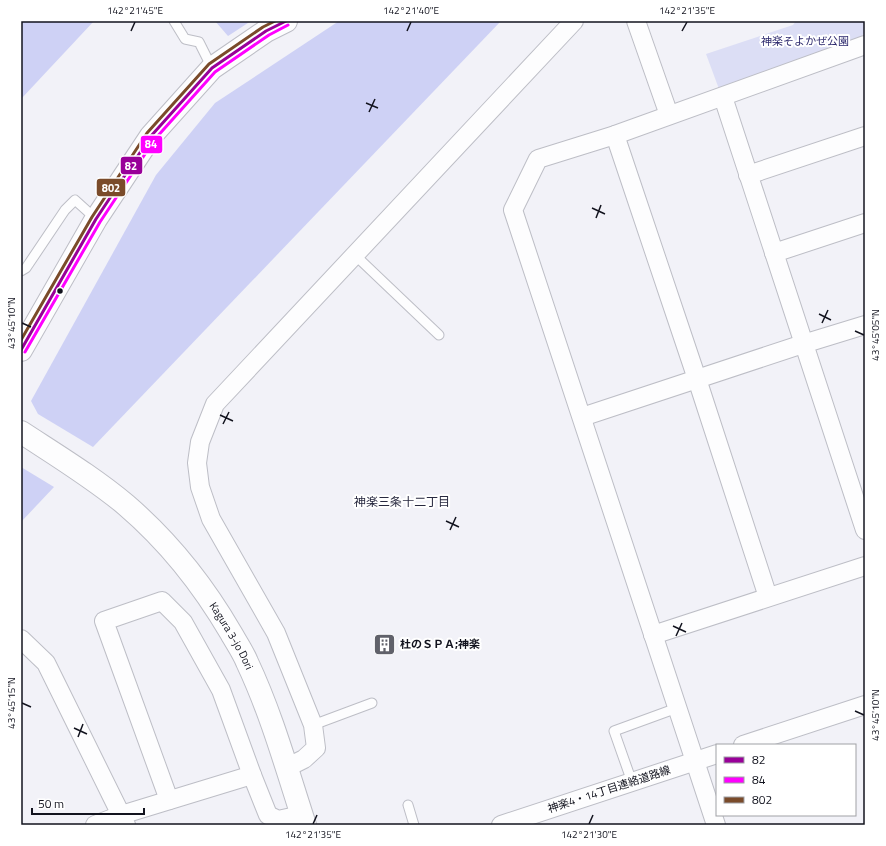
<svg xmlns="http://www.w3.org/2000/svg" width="886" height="846" font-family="'Titillium Web','Noto Sans JP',sans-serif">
	<rect width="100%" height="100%" fill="#f2f2f8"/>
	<path fill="#dcdef5" d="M796,21H865V32L855,45L719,89L706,54L793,25Z"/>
	<g fill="#ced1f5">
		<path d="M21,21H94L21,99Z"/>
		<path d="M215,21H251L228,36Z"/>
		<path d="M339,21H501L93,447L38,414L31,401L156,175L215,103Z"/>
		<path d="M21,467L54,487L21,522Z"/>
	</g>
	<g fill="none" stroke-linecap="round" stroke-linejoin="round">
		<defs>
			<g id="service">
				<path d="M174,21L185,39L199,42L212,68"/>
				<path d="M355,255L439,335"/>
				<path d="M21,271L26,268L65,210L75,200L96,219"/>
				<path d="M313,725L372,703"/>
				<path d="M632,782L614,731L677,708"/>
				<path d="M408,805L414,825"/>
			</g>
			<g id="minor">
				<path d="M636,21L669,115"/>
				<path d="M723,97L865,530"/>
				<path d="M615,135L697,379L768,597"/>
				<path d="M748,175L865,136"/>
				<path d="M774,253L865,223"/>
				<path d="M582,417L803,344L865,325"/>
				<path d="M653,635L865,566"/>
				<path d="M21,639L46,663L126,825"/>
				<path d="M743,745L865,705"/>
				<path d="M288,767L304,759L316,748L313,725L276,633L211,519L200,487L197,463L200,442L215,404L574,21"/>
				<path d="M169,800L104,621L162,601L183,622L221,690L252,775L268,815L278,820L301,815"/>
				<path d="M95,825L121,815L252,775"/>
				<path d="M501,825L717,754"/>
				<path d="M716,825L513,210L538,159L615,135L865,45"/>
			</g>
			<g id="tertiary">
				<path id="s1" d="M21,432C56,455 94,478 126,505C168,541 203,585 231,633C236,642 243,652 247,662C272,715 287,770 305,825"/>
			</g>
			<path id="secondary" d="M21,350L96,219L151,136L212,68L266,31L286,21"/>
		</defs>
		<use href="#service" stroke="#bdbec6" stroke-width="11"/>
		<use href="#minor" stroke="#bdbec6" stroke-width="20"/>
		<use href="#tertiary" stroke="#bdbec6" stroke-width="24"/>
		<use href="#secondary" stroke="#bdbec6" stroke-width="24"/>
		<use href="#service" stroke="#fdfdfe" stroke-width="9"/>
		<use href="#minor" stroke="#fdfdfe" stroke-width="18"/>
		<use href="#tertiary" stroke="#fdfdfe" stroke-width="22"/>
		<use href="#secondary" stroke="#fdfdfe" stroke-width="22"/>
		<defs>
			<path id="bus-1" d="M21,350L96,219L151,136L212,68L266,31L286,21"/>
			<path id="bus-2" d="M25,352L100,222L155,139L215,72L269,35L288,25"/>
			<path id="bus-3" d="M21,340L92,217L147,133L209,64L263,27L275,21"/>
		</defs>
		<use href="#bus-1" stroke="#fff" stroke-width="6"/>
		<use href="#bus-2" stroke="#fff" stroke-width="6"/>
		<use href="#bus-3" stroke="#fff" stroke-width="6"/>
		<use href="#bus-1" stroke="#909" stroke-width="3"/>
		<use href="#bus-2" stroke="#f0f" stroke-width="3"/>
		<use href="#bus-3" stroke="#7a4b2a" stroke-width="3"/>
	</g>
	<path fill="none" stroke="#12131e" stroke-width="1.5" d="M131,31L135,22M407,31L411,22M682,31L687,22M366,103L378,108M369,112L375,99M592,208L605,214M596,218L601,205M819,314L831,320M22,323L31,327M822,323L828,310M855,331L864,335M220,415L233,421M223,424L229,412M446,521L459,527M450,530L456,517M673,626L686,632M676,636L682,623M22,703L31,707M855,711L864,715M74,728L87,734M78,737L83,724M313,824L317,815M589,824L593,815"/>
	<defs>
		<symbol id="building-square" viewBox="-11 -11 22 22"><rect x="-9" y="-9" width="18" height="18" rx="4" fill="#60616a" stroke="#fff"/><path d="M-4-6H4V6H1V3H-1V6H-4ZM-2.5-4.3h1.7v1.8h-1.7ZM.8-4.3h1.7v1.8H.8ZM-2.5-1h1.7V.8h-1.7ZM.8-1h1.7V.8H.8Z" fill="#fff"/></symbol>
	</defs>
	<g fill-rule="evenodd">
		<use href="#building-square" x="372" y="632" width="25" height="25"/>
	</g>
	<circle fill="#12131e" stroke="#fff" stroke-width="1.5" cx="60" cy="291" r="3.5"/>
	<g text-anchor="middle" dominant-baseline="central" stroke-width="4" stroke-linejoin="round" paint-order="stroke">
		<g font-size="11" fill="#2d296d" stroke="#fff">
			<text x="805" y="41">神楽そよかぜ公園</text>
		</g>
		<g font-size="11" fill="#12131e" stroke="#fff">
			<text stroke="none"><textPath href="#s1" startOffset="297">Kagura 3-jo Dori</textPath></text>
			<text transform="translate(609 789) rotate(-18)">神楽4・14丁目連絡道路線</text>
		</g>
		<g font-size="11" font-weight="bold" fill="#12131e" stroke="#fff" text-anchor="start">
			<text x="400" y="644">杜のＳＰＡ;神楽</text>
		</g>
		<g font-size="12" fill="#27283f" stroke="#fff">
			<text x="402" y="501">神楽三条十二丁目</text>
		</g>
	</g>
	<g stroke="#fff" stroke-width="1.5">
		<rect x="140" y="135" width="23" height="19" rx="4" fill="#f0f"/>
		<rect x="120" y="156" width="23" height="19" rx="4" fill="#909"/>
		<rect x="96" y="178" width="30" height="19" rx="4" fill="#7a4b2a"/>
	</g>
	<g font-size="11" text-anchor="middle" font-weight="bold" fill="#fff">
		<text x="151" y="148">84</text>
		<text x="131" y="170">82</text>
		<text x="111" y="192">802</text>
	</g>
	<rect width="886" height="846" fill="none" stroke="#ffffff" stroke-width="44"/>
	<rect x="716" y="744" width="140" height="72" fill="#ffffff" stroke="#a0a1a5"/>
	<rect x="724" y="757" width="20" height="6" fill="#990099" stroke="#a0a1a5"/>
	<text x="752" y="764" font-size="12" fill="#12131e">82</text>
	<rect x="724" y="777" width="20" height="6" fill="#ff00ff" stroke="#a0a1a5"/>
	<text x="752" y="784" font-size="12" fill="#12131e">84</text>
	<rect x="724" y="797" width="20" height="6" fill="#7a4b2a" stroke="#a0a1a5"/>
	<text x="752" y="804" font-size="12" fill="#12131e">802</text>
	<path d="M32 808v6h112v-6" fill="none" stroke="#12131e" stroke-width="2"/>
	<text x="38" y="808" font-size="12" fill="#12131e" stroke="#ffffff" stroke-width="3" paint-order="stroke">50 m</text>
	<rect x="22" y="22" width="842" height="802" fill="none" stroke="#12131e" stroke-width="1.5"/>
	<g font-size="10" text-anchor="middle" fill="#12131e">
		<text x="135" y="14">142°21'45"E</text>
		<text x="411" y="14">142°21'40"E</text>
		<text x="687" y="14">142°21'35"E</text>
		<text transform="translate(11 323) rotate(-90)" y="4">43°45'10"N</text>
		<text transform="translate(875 335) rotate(-90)" y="4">43°45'05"N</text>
		<text transform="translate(11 703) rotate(-90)" y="4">43°45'15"N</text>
		<text transform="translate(875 715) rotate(-90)" y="4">43°45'10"N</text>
		<text x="313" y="838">142°21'35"E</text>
		<text x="589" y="838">142°21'30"E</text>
	</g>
</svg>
